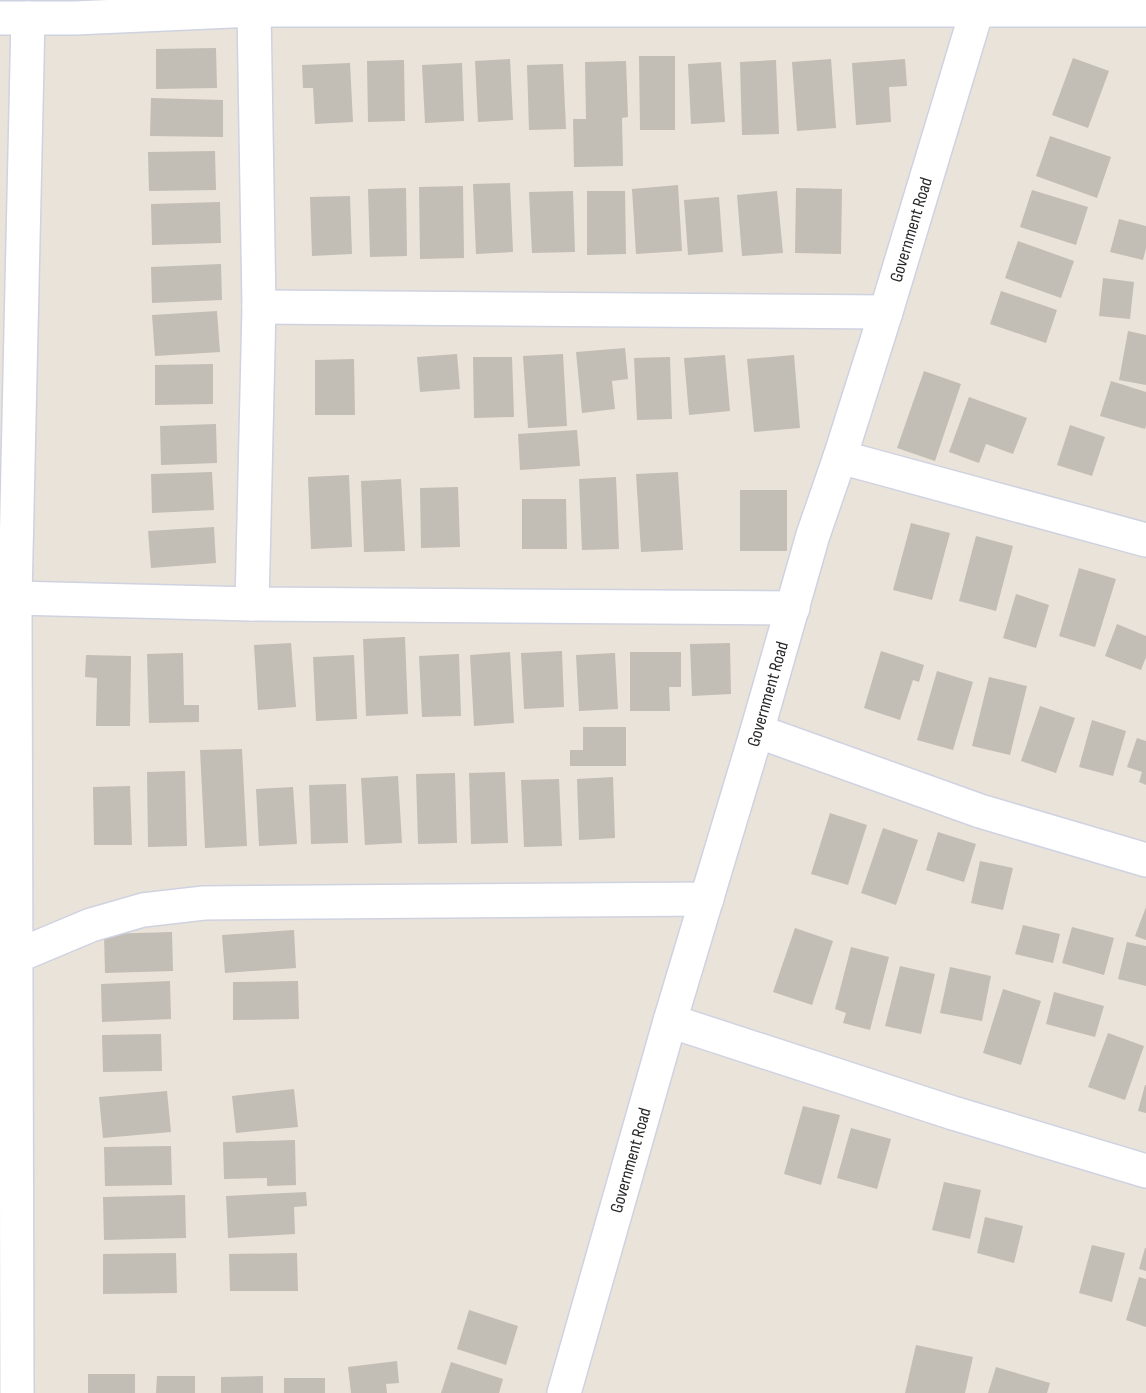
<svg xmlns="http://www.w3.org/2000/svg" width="1146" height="1393" font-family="'Sofia Sans Condensed',sans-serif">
	<rect width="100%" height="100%" fill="#eae3d9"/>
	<g fill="#c2bdb5">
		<path d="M216,48L217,88L156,89V49Z"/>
		<path d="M639,56H675V130H640Z"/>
		<path d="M1073,58L1109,71L1088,128L1052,115Z"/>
		<path d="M510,59L513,120L478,122L475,61Z"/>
		<path d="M831,59L836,128L797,131L792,62Z"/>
		<path d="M905,59L907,86L889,87L891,122L856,125L852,63Z"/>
		<path d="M404,60L405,121L368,122L367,61Z"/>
		<path d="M776,60L779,134L742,135L740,62Z"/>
		<path d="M626,61L628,117L622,118L623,166L574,167L573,119H586L585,62Z"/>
		<path d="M721,62L725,122L691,124L688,64Z"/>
		<path d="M350,63L353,122L315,124L313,88H303L302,65Z"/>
		<path d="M462,63L464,121L425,123L422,65Z"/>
		<path d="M563,64L566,129L529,130L527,65Z"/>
		<path d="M151,98L223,100V137L150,136Z"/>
		<path d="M1050,136L1111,157L1097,198L1036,176Z"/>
		<path d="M215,151L216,190L149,191L148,152Z"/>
		<path d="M510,183L513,252L476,254L473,184Z"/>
		<path d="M678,185L682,251L636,254L632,189Z"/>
		<path d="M463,186L464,258L420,259L419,187Z"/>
		<path d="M406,188L407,256L370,257L368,189Z"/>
		<path d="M796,188L842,189L841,254L795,253Z"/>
		<path d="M1032,190L1088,207L1076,245L1020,227Z"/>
		<path d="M573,191L575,252L532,253L529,192Z"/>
		<path d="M587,191H625L626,254L587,255Z"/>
		<path d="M777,191L783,253L742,256L737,195Z"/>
		<path d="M350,196L352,254L312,256L310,197Z"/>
		<path d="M719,197L723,252L688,255L684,200Z"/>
		<path d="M220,202L221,243L152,245L151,204Z"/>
		<path d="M1119,219L1146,226V248L1143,260L1110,252Z"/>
		<path d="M1018,241L1074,261L1061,298L1005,278Z"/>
		<path d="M221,264L222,300L152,303L151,267Z"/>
		<path d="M1103,278L1134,282L1130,319L1099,316Z"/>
		<path d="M1001,291L1057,310L1046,343L990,324Z"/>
		<path d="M217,311L220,352L155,356L152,315Z"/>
		<path d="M1128,331L1146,335V385L1119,380Z"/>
		<path d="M625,348L628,379L612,381L615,409L582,413L576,352Z"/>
		<path d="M457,354L460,389L420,392L417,357Z"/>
		<path d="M563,354L567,426L528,428L523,356Z"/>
		<path d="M725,355L730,411L689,415L684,358Z"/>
		<path d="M794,355L800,428L754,432L747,359Z"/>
		<path d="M473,357H512L514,417L474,418Z"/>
		<path d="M670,357L672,419L637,420L634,358Z"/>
		<path d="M354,359L355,415H315V360Z"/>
		<path d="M213,364V404L155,405V365Z"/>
		<path d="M924,371L961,384L935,461L897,448Z"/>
		<path d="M1111,381L1146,392V425L1145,429L1100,416Z"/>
		<path d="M969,397L1027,418L1013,454L986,444L979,463L949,452Z"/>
		<path d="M216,424L217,463L161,465L160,426Z"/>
		<path d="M1070,425L1105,437L1092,476L1057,465Z"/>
		<path d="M577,430L580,466L520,470L518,434Z"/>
		<path d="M212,472L214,510L152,513L151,474Z"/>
		<path d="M678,472L683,550L641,552L636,474Z"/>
		<path d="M349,475L352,547L311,549L308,477Z"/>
		<path d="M616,477L619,549L582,550L579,479Z"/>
		<path d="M401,479L405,551L364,552L361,481Z"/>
		<path d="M458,487L460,547L421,548L420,488Z"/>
		<rect x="740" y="490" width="47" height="61"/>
		<path d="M522,499H566L567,549H522Z"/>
		<path d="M911,523L950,533L932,600L893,590Z"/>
		<path d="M214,527L216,563L151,568L148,531Z"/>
		<path d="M976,536L1013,546L996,611L959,601Z"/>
		<path d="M1079,568L1116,579L1095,647L1059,636Z"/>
		<path d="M1016,594L1049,605L1036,648L1003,638Z"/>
		<path d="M1117,624L1146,636V657L1141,670L1105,656Z"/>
		<path d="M405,637L408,714L366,716L363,639Z"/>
		<path d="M291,643L296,707L258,710L254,645Z"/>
		<path d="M730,643L731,694L692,696L690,644Z"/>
		<path d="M562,651L564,707L524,709L521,653Z"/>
		<path d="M881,651L924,665L919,682L913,680L900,720L864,708Z"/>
		<path d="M510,652L514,723L474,726L470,655Z"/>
		<path d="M630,652H681V687H669L670,711H630Z"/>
		<path d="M183,653L184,705H199V722L149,723L147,654Z"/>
		<path d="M615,653L618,709L579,711L576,655Z"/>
		<path d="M459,654L461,716L422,717L419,656Z"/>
		<path d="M86,655L131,656L130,726H96L97,678L85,677Z"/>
		<path d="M354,655L357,719L316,721L313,657Z"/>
		<path d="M937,671L973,682L953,750L917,740Z"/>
		<path d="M989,677L1027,686L1010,755L972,746Z"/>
		<path d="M1040,706L1075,718L1056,773L1021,761Z"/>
		<path d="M1092,720L1126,731L1113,776L1079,767Z"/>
		<path d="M583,727H626V766H570V750H583Z"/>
		<path d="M1137,738L1146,741V785L1139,782L1142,772L1127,767Z"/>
		<path d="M242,749L247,846L205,848L200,750Z"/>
		<path d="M185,771L187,846L148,847L147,772Z"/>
		<path d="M505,772L508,843L471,844L469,773Z"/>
		<path d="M455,773L457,843L418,844L416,774Z"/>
		<path d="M398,776L402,843L365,845L361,778Z"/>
		<path d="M613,777L615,838L579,840L577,779Z"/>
		<path d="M559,779L562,846L524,847L521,780Z"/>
		<path d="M346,784L348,843L311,844L309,785Z"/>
		<path d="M130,786L132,845H94L93,787Z"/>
		<path d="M293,787L297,844L259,846L256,789Z"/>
		<path d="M830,813L867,825L848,885L811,874Z"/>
		<path d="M883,828L918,840L896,905L861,893Z"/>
		<path d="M938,832L976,844L964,882L926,870Z"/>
		<path d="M980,861L1013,868L1003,910L971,903Z"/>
		<path d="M1146,907V940L1135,936Z"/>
		<path d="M1023,925L1060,934L1053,963L1015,954Z"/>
		<path d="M1072,927L1114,938L1104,975L1062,963Z"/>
		<path d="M795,928L833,941L812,1005L773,992Z"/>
		<path d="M294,930L296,968L225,973L222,935Z"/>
		<path d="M172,932L173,971L105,973L104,934Z"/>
		<path d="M1127,942L1146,946V986L1118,979Z"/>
		<path d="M851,947L889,957L870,1030L843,1023L846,1013L835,1009Z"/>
		<path d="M900,966L935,974L921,1034L885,1026Z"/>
		<path d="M950,967L991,976L982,1021L940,1013Z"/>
		<path d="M170,981L171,1019L102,1022L101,984Z"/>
		<path d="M298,981L299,1019L233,1020V982Z"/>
		<path d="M1003,989L1041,1001L1021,1065L983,1053Z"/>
		<path d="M1054,992L1104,1006L1095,1037L1046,1024Z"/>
		<path d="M1108,1033L1144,1046L1125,1100L1088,1087Z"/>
		<path d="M161,1034L162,1071L103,1072L102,1035Z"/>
		<path d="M1145,1085H1146V1113L1138,1111Z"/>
		<path d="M294,1089L298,1127L236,1133L232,1096Z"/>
		<path d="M167,1091L171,1132L103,1138L99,1097Z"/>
		<path d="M803,1106L840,1115L821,1185L784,1174Z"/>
		<path d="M851,1128L891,1139L877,1189L837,1178Z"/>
		<path d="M295,1140L296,1185L267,1186V1178L224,1179L223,1142Z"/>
		<path d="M171,1146L172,1185L105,1186L104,1147Z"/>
		<path d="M944,1182L981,1190L970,1239L932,1230Z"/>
		<path d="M306,1192L307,1206L294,1207L295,1234L228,1238L226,1196Z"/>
		<path d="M185,1195L186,1238L104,1240L103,1197Z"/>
		<path d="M985,1217L1023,1226L1014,1263L977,1253Z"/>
		<path d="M1092,1245L1125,1253L1112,1302L1079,1293Z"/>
		<path d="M1145,1248H1146V1271L1139,1269Z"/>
		<path d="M176,1253L177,1293L103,1294V1254Z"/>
		<path d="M297,1253L298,1291H230L229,1254Z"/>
		<path d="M1139,1277L1146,1279V1327L1126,1320Z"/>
		<path d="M469,1310L518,1326L506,1365L457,1349Z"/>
		<path d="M916,1345L973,1357L965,1393H905Z"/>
		<path d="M397,1361L399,1383L386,1384L387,1393H351L348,1367Z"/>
		<path d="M451,1362L503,1379L499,1393H441Z"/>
		<path d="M996,1367L1050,1383L1047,1393H988Z"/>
		<rect x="88" y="1374" width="47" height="19"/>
		<path d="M157,1376H195V1393H156Z"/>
		<path d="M263,1376V1393H221V1377Z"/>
		<rect x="284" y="1378" width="41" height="15"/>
	</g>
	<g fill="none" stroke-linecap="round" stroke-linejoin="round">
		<defs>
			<g id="minor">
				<path d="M254,10L259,307L252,604L793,608"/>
				<path d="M0,18H75L254,10H1146"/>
				<path d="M259,307L886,312"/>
				<path d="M840,457L1146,540"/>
				<path d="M15,598L252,604"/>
				<path d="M757,731L980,811L1146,860"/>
				<path d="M17,956L91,925L143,910L204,903L707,899"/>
				<path d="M670,1021L953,1113L1146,1171"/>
				<path d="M17,1393L15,598L28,18"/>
				<path id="s1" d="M564,1393L670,1021L757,731L813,535L840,457L886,312L980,0"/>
			</g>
		</defs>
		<use href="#minor" stroke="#cfd2e1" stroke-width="36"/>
		<use href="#minor" stroke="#fff" stroke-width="33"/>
	</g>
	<g text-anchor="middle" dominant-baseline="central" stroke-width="4.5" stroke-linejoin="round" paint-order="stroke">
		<g font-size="18" fill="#282828" stroke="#fff">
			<text stroke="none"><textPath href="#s1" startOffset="1214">Government Road</textPath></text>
			<text stroke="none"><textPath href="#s1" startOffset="728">Government Road</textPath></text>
			<text stroke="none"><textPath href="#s1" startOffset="242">Government Road</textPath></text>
		</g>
	</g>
</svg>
